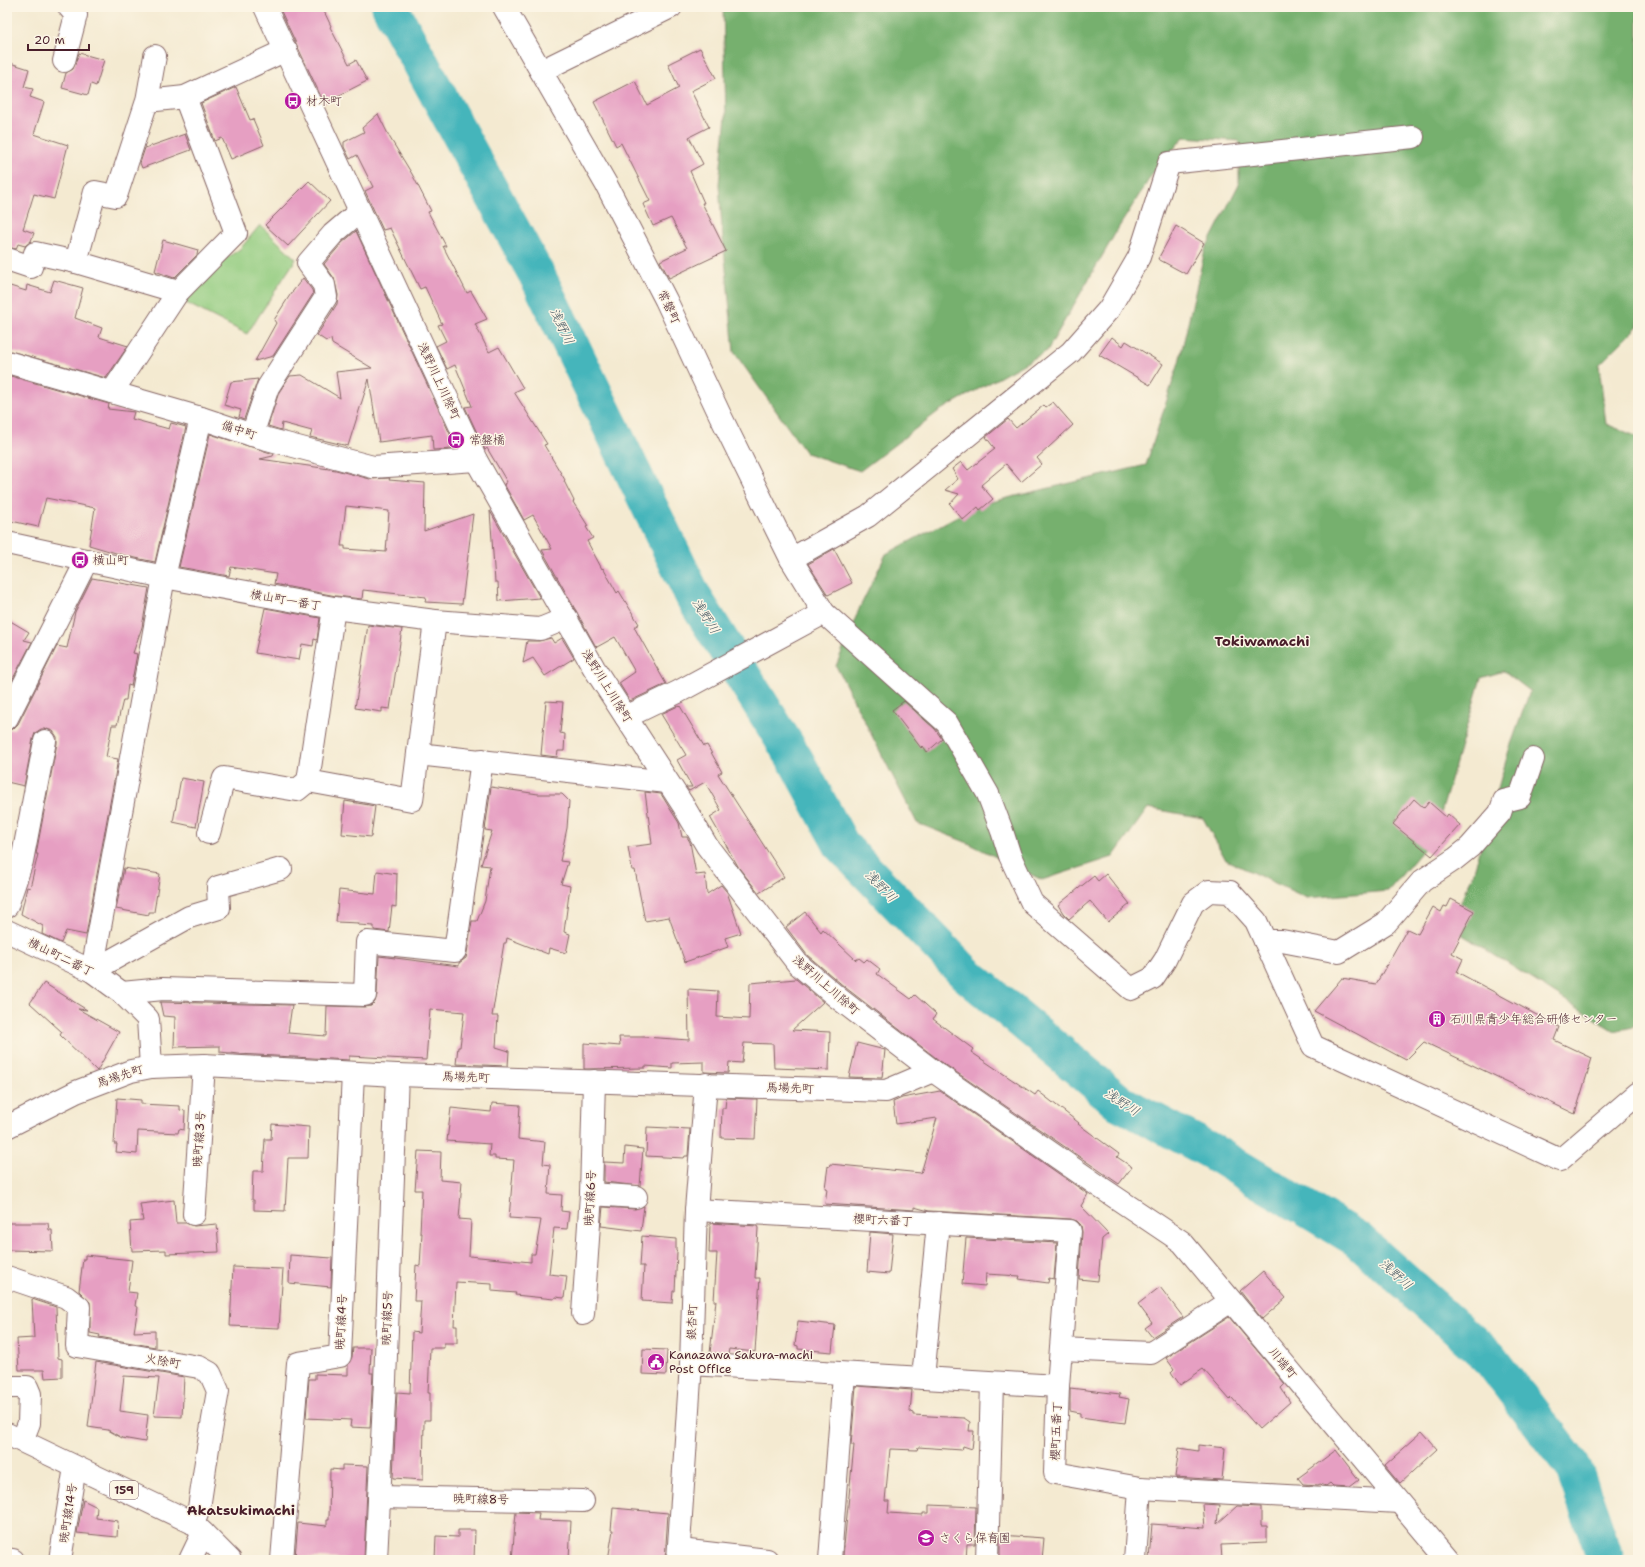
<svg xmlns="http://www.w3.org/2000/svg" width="1645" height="1567" font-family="'Shantell Sans','Klee One',sans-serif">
	<rect width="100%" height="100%" fill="#fcf5e5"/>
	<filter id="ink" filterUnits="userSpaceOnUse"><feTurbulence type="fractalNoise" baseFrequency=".025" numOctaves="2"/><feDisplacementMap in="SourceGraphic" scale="8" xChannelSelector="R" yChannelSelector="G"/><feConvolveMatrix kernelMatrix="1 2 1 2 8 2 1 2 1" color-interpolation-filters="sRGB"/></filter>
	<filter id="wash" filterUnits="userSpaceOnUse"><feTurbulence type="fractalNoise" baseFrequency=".012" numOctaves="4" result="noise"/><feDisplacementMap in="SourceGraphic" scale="16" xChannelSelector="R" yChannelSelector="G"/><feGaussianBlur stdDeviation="0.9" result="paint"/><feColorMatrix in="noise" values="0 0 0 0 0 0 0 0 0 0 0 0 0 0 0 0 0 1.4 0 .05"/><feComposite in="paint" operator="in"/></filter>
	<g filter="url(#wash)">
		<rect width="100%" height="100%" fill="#f4ead1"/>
		<path fill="#93cc80" stroke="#6e7656" d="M260,225L296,259L247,334L182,301L210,269L240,249Z"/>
		<path fill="#76b06e" stroke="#60684c" d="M723,7H1638V326L1599,365L1606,424L1638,437V1026L1614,1031L1450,927L1474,871L1509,750L1530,691L1504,671L1481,678L1434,837L1388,891L1307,898L1226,860L1203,818L1148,808L1113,857L1042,880L968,843L917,823L836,666L860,607L886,554L978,505L1146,465L1179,362L1205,250L1239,184V141L1184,137L1153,173L1119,227L1047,351L939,411L860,471L806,453L734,352L722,228L719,184L726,116Z"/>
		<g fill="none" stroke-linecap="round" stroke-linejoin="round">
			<path stroke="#45b5bb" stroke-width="37" d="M390,7L539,279L694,598L795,759L842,846L965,973L1120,1103L1209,1150L1357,1239L1489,1357L1574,1469L1606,1560"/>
		</g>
		<g id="blocks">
			<g fill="#e69fc2" fill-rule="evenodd">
				<path d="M279,7H322L331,26L330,27L349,64L356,60L367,81L324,103Z"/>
				<path d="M700,48L716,78L691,91L709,127L689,137L703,164L690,171L704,203H702L726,251L669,278L660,261L687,248L671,218L653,226L643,204L650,201L621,143L616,146L594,102L635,81L647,105L679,88L668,64Z"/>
				<path d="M79,53L104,60L96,86L91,84L88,95L62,88L66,73L73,69Z"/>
				<path d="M7,62L29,69L24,87L33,89L30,97L44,102L34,134L68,145L54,199L34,194L23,229L34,233L31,241L25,246L18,244L16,249L7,247V167L9,160H7Z"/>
				<path d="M236,87L250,120L253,119L264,145L231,159L222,138L215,141L201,103Z"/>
				<path d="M378,114L390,138L412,174L431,211L428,212L446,246H443L467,293L471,291L487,319L475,324L489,352L499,347L523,388L514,392L547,444L544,445L565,480L564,481L574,501L573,502L588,526L586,527L593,538L587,541L602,569L603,568L617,593L619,591L639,624L634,627L666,684L630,701L619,683L635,672L615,637L597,647L595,645L542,550L552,549L533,515L524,520L504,484L507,482L487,448L485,450L465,407L472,406L455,365L447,369L436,346L446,341L438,325L442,324L425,287L420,289L390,228L383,230L365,191L373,187L357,155L350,159L344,147V142L364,132L362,128Z"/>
				<path d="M185,134L191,150L142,168L140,163L145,148Z"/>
				<path d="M309,181L330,201L288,246L265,225Z"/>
				<path d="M1176,226L1204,243L1186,274L1158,259Z"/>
				<path d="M356,231L451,436L452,449L433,450L432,435L379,442L369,379L348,446L310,437L312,431L282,423L281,430L268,426L279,392L290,376L302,375L340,398L336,372L372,368L332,344L331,339L326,341L317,335L337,304L338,295L334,278L324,264L342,243Z"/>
				<path d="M163,240L198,250L197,255L174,278L155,271Z"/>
				<path d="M303,278L312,290L313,294L273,356L255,361L276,323L274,320L290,295Z"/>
				<path d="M54,280L83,288L75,318L102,328L99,337L128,346L106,378L7,350V285L26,291L27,285L50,292Z"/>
				<path d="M1112,337L1123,346L1126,341L1163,364L1150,385L1099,355Z"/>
				<path d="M7,375L109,404L108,409L134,412L132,419L169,429L171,423L186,427L155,562L126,556L89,545L95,508L46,498L38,527L7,520Z"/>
				<path d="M258,379L244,419L239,417L241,410L224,405L231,382Z"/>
				<path d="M1053,402L1073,425L1037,458L1042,464L1021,482L1006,464L981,485L993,499L980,510L978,507L963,520L950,504L959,494L945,490L958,479L952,469L961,462L968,470L995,449L986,437L1008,419L1016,428L1044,405L1046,407Z"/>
				<path d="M210,434L274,454L273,456L260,459L336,470L370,479L390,478L389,480L425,483L424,531L473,514L462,604L425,602L426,597L363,590L362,599L336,596L274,584L276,574L231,567L229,576L179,567ZM346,506L389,511L386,552L345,549V546H341Z"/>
				<path d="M490,511L540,598L499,601L498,582H495Z"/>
				<path d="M834,549L852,583L828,595L808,564Z"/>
				<path d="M92,578L149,588L142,627L133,653L137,654L131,686L128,685L126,700H123L117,725H112L106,757L118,759L86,935L66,931L61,943L42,934L43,926L21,914L27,887L30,888L38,854H36L57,743V737L53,731L47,729H41L35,733L33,739L24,786L7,782V730L13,729L18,724L57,646L67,648L75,612Z"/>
				<path d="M265,608L320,618L317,640L314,639L313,646L302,644L299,660L255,653Z"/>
				<path d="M7,619L29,632L24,640L32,642L7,690Z"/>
				<path d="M368,625L402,629L390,709L382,708V712L355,708Z"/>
				<path d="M551,638L554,643L562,638L574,658L545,676L533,658L523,663L527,641H539Z"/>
				<path d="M546,701L563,702L560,733L565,734L564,751H558L557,757L541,755Z"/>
				<path d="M904,701L935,729L942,739L927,752L923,746L921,748L892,710Z"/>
				<path d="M678,706L679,707L680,706L704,746L707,745L722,772L718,774L784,877L759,893L739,868L710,817L721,810L705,782L689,791L686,787H692L677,760L686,755L661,714Z"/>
				<path d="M181,778L204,782L196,827L173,822Z"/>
				<path d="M491,787L538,794H562L569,801L567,828L560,861L568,862L561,884L570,886L564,932L570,934L566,953L549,948L548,954L507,938L506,943H504L492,1016H498L496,1047L509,1051L508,1066L456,1064L458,1047H460L464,1012L430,1009L426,1060L349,1056V1060L238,1054L220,1052V1046L174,1047L175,1017L163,1016L160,1002L292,1005L288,1033L326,1036L327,1006L365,1007L371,1006L375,1002L377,995L379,956L459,966V963L466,958L467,953L472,921H477L485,901L490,866L481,865L492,831L485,830Z"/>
				<path d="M645,792L661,794L672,812L679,823L682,837H687L690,842L696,875L705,874L707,894L721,885L727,892L741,933L725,938L728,947L685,962L669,917L645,921L635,870H632L628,847L652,844Z"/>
				<path d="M1414,799L1424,808L1429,802L1446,817L1448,814L1460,825L1432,856L1393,824Z"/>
				<path d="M345,801L375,806L371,837L342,834Z"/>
				<path d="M124,868L160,874L154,912H149V915L116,909Z"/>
				<path d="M377,871L397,874L396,907L392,906L389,932L374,930V926L358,925L359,923L336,922L339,890L375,894Z"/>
				<path d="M1106,874L1130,904L1108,922L1090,901L1069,919L1063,913L1058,905L1094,876L1098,881Z"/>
				<path d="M1451,899L1474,911L1452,953L1463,959L1457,972L1559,1027L1554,1040L1592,1058L1575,1114L1424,1042L1406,1060L1314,1011L1342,978L1376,984L1407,929L1418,934L1433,907L1441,912L1444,906L1447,907Z"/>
				<path d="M805,912L821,932L823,929L856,960L859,958L864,962L867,959L880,969L877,974L911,999L915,995L936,1014L933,1019L973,1049L971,1052L1035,1095L1038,1091L1079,1123L1078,1124L1119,1154L1117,1157L1132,1167L1119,1184L940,1061L846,988L807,955L786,927Z"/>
				<path d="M796,979L823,1002L792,1030L830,1032L829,1070L774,1068L773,1044L744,1043L742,1063L729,1062L728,1073L704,1072V1062L672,1063V1068L645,1066V1068L584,1069V1043L620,1046L619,1037H644L689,1040L688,989L718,991L717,1017L749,1019L750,983Z"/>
				<path d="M44,983L87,1010L78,1009L119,1032L97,1071L60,1035L62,1032L30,1003Z"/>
				<path d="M857,1043L885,1050L882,1078L849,1077Z"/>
				<path d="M940,1091L1088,1194L1081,1206L1108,1234L1102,1239L1098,1281L1079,1279L1082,1232L1081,1225L1077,1221L1071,1219L929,1211L914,1207V1210L825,1204L827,1189L825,1188L828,1166L829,1167L830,1164L921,1173L937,1118L896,1124L893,1102L902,1098Z"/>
				<path d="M117,1098L141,1100V1104L180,1106V1110L185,1111L184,1130L179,1129L178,1133L138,1131L137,1154L116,1152L117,1144H114Z"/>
				<path d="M726,1098L757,1099L755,1139L721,1138L722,1108H725Z"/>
				<path d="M492,1103L520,1105L518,1139L545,1142L543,1164L550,1165L548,1194L562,1195L561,1211L569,1212L567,1229L554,1228L549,1274L567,1276L564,1298L555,1297L554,1299L515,1295L516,1293L492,1291V1284L456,1282L454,1326H457V1343H444V1348H430L428,1393H430V1420H424L423,1480L393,1478L397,1392L410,1393L412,1332L419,1333L421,1301H414L416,1265L420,1266L422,1233H420L422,1190H415L418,1151L441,1152L440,1180L462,1182L459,1219L471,1220L469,1256L531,1262V1254H535L541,1220L509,1218L514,1160L495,1159V1156H489L490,1144L447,1141L451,1108L491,1112Z"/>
				<path d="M272,1124L309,1127L308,1158H288L285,1211L254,1210V1200H252L253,1171H263L265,1139H271Z"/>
				<path d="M647,1127L690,1129L688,1156H685L684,1158L646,1156Z"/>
				<path d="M625,1147L643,1149L640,1186L604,1182V1162L624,1163Z"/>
				<path d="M174,1200L176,1223H186L194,1226L217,1224L219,1252L166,1254V1250L132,1251L130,1222L143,1221L140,1204Z"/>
				<path d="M644,1206L641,1231L601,1226L603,1207L635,1209Z"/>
				<path d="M7,1223H48L49,1230H52L53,1251L7,1250Z"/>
				<path d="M710,1223L757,1226L758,1228L755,1278H760L755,1352L729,1349L728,1354L710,1353L716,1301H714L717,1253H709Z"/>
				<path d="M870,1232L893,1234L889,1274L867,1272Z"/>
				<path d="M642,1236L676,1239V1251L677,1252L675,1291H673L672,1303L642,1301L644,1266H640Z"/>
				<path d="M966,1238L1057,1243L1054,1279L1049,1278L1048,1283L1019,1279L1020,1276L986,1274L985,1286L962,1284Z"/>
				<path d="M85,1255L132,1260L128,1292L137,1293L135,1306L138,1307L134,1332L155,1331V1347L99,1337L100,1335L90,1333V1302L79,1291L83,1259H85Z"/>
				<path d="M290,1255L332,1258L331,1287L289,1283Z"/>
				<path d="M233,1267L283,1269L279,1328L230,1326Z"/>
				<path d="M1263,1271L1286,1298L1262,1319L1240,1291Z"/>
				<path d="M1160,1287L1183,1317L1152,1337L1145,1328L1152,1323L1138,1304Z"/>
				<path d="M32,1299L56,1307L58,1358L62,1359V1377L45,1378L44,1370H19L17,1339L34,1338Z"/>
				<path d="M1229,1317L1285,1384L1281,1388L1290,1402L1259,1429L1232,1398L1230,1400L1203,1369L1180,1385L1171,1372L1174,1369L1166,1358Z"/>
				<path d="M798,1321L835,1325L832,1352L798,1349V1346L795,1345Z"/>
				<path d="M353,1348H371L370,1373H373L370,1428L350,1427L351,1420L306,1418L309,1379H315V1374L348,1375V1365L352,1357Z"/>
				<path d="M643,1349L667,1350L666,1375L642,1374Z"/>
				<path d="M96,1362L184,1377L182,1417L154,1416L159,1378L124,1376L120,1411L148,1415L145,1442L122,1438L108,1430L88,1427Z"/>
				<path d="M856,1386L912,1390L910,1412L913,1413V1415L964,1418L970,1422L969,1431H974L972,1449L963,1446L962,1450L918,1447L917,1450L890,1449L885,1501H889L888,1513L923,1515V1513H929V1505L976,1507L975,1544H967L966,1560H858L847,1559V1557L843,1556L854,1445H851Z"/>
				<path d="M1070,1388L1120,1394L1119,1397L1129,1399L1125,1423L1080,1417V1413L1070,1411Z"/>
				<path d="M1422,1432L1437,1449L1400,1483L1385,1465Z"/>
				<path d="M1198,1445L1225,1448L1222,1480L1175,1477L1179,1448L1198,1451Z"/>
				<path d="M1336,1450L1359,1480L1350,1487L1333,1486L1330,1483L1326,1486L1320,1484L1318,1485L1303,1484L1298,1478Z"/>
				<path d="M342,1465L368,1466L364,1560L295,1557L298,1523L327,1526V1520H329L330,1469L342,1470Z"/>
				<path d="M83,1500L97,1507L96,1518L118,1521L117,1537L77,1533Z"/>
				<path d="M1203,1504L1219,1505L1217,1524L1237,1506L1261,1507V1526H1267V1543L1221,1545L1222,1560L1149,1559L1152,1524L1205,1528Z"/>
				<path d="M613,1508L668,1513L665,1560H608L613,1530H611Z"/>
				<path d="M516,1512L539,1513L538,1520L571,1521L569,1560H512Z"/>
				<path d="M458,1530H475L474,1560H435L436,1536L458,1537Z"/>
				<path d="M1000,1535L1044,1538L1042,1560H1000Z"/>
			</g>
		</g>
	</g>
	<g filter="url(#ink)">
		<use href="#blocks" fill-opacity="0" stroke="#866665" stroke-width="1"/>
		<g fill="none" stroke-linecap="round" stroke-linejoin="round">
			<defs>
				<g id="minor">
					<path d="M265,7L476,460L594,668L683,805L707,846L798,964L838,998L933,1071L1100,1187L1182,1242L1448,1560"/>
					<path d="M504,7L606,184L666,300L720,415L791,559L824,613L947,723L988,794L1002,831L1010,856L1032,903L1131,989L1153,978L1165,960L1193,903L1209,891L1230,892L1256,921L1265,941H1282L1339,952L1386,923L1422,881L1455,859L1470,847L1500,813L1504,801L1520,797L1533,759"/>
					<path d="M64,61L76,15L69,7"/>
					<path d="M541,71L671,7"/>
					<path d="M147,101L155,56"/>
					<path d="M7,259L31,267L35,253L76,262"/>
					<path d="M178,292L76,262L95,192L116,196L147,101L185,97L286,50"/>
					<path d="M7,362L201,418L252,435L373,467L476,460"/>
					<path d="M112,392L178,292L236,233L185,97"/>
					<path d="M252,435L268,387L326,297L324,285L308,263L333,234L360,211"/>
					<path d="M7,543L164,577L334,608L435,621L540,629L567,618"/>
					<path d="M791,559L868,516L1071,352L1109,309L1139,257L1169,163L1413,137"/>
					<path d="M626,717L678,692L824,613"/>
					<path d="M7,718L87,560"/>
					<path d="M418,754L667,782"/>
					<path d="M308,781L412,800L435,621"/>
					<path d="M209,833L224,778L297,790L308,781L334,608"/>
					<path d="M7,906L22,861L45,741"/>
					<path d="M7,931L92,971L122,993L148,1019L151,1067"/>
					<path d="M1265,941L1313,1046L1560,1160L1638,1093"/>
					<path d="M92,971L164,577L201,418"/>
					<path d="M92,971L189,917L219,908L218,887L281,869"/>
					<path d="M122,993L163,989L365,995L367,942L455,951L482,760"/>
					<path d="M7,1127L76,1092L131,1071L151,1067L204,1065L397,1075L886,1091L933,1071"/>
					<path d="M591,1194L636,1197"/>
					<path d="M696,1210L1070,1231L1058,1386L1055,1473L1140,1488L1399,1502"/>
					<path d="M194,1214L204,1065"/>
					<path d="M7,1277L66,1297L79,1307L77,1346L199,1367L210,1373L218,1391L208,1448L199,1508L193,1523"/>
					<path d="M583,1314L591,1194L594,1081"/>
					<path d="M1061,1349L1151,1353L1231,1301"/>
					<path d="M691,1364L1058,1386"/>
					<path d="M923,1378L938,1223"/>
					<path d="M7,1387H27L30,1394L29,1423L22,1441"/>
					<path d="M379,1497L583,1501"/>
					<path d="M680,1550L767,1560"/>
					<path d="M7,1559L13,1560"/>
					<path d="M60,1560L75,1467"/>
					<path d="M190,1560L203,1533"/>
					<path d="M282,1560L298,1363L340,1356L353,1073"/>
					<path d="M376,1560L385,1381L397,1075"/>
					<path d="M678,1560L691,1364L696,1210L706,1084"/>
					<path d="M830,1560L844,1374"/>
					<path d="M987,1560L992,1383"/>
					<path d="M1135,1560L1140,1488"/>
				</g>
				<path id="highway" d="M7,1434L193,1523L230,1560"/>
			</defs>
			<use href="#minor" stroke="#866665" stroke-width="24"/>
			<use href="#highway" stroke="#866665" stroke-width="24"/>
			<use href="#minor" stroke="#fff" stroke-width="22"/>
			<use href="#highway" stroke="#fff" stroke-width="22"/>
		</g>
	</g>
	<defs>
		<symbol id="bus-disc" viewBox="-11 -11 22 22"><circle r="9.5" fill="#b5179e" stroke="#fcf5e5"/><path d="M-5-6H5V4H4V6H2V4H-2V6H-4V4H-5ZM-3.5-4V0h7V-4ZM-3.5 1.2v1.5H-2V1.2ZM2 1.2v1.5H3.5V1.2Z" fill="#fff"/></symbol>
		<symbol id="building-disc" viewBox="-11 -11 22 22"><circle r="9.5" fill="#b5179e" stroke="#fcf5e5"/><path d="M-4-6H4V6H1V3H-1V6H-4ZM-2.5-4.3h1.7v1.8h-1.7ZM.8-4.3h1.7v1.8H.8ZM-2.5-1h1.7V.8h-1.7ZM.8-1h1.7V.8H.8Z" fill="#fff"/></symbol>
		<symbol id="civic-disc" viewBox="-11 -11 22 22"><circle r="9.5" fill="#b5179e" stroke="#fcf5e5"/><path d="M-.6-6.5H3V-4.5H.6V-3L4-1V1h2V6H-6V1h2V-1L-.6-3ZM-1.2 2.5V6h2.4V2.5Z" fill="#fff"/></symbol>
		<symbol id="school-disc" viewBox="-11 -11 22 22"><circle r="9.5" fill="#b5179e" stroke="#fcf5e5"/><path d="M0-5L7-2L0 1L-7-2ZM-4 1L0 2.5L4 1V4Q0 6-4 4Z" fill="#fff"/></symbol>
	</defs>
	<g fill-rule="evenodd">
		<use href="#bus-disc" x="283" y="91" width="20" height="20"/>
		<use href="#bus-disc" x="446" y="430" width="20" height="20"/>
		<use href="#bus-disc" x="70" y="550" width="20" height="20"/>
		<use href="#building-disc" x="1427" y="1009" width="20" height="20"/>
		<use href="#civic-disc" x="646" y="1352" width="20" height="20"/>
		<use href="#school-disc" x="916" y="1528" width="20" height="20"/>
	</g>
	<g text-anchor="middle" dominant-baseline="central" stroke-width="3" stroke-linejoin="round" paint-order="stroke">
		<rect fill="#fcf5e5" stroke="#7f5f63" stroke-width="1" x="110" y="1481" width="28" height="18" rx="3"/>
		<g font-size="11" font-weight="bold" fill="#4a1f2b">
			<text x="124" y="1490">159</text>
		</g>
		<g font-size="12" fill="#4a1f2b" stroke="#fcf5e5" text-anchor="start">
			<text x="306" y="101">材木町</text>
			<text x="469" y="440">常盤橋</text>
			<text x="93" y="560">横山町</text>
			<text x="1450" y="1019">石川県青少年総合研修センター</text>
			<text x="669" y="1355">Kanazawa Sakura-machi<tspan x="669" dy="14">Post Office</tspan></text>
			<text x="939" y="1538">さくら保育園</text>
		</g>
		<g font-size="12" fill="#4a1f2b" stroke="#fcf5e5">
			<text transform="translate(669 307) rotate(64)">常磐町</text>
			<text transform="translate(439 381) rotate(65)">浅野川上川除町</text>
			<text transform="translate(239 430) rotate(18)">備中町</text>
			<text transform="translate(286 600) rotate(10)">横山町一番丁</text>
			<text transform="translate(607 686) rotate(58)">浅野川上川除町</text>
			<text transform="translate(61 957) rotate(26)">横山町二番丁</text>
			<text transform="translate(826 985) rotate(41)">浅野川上川除町</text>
			<text transform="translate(120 1076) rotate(-18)">馬場先町</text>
			<text transform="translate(466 1077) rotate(2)">馬場先町</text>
			<text transform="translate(790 1088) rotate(2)">馬場先町</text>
			<text transform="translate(199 1139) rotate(-86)">暁町線3号</text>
			<text transform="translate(590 1198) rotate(-87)">暁町線6号</text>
			<text transform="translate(883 1220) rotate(3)">櫻町六番丁</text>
			<text transform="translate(387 1318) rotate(-88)">暁町線5号</text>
			<text transform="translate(341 1322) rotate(-87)">暁町線4号</text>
			<text transform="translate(692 1322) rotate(-88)">銀杏町</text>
			<text transform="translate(163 1361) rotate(10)">火除町</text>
			<text transform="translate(1283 1363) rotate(50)">川端町</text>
			<text transform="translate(1056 1431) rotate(-88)">櫻町五番丁</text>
			<text transform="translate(481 1499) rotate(1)">暁町線8号</text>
			<text transform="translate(68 1513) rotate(-81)">暁町線14号</text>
		</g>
		<g font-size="13" font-style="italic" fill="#485b65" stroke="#fcf5e5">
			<text transform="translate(562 326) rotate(64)">浅野川</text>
			<text transform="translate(706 616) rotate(58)">浅野川</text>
			<text transform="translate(881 886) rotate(46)">浅野川</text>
			<text transform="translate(1122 1102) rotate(33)">浅野川</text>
			<text transform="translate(1396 1274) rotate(42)">浅野川</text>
		</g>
		<g font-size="14" font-weight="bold" fill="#4a1f2b" stroke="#fcf5e5">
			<text x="1262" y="641">Tokiwamachi</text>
			<text x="241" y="1510">Akatsukimachi</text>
		</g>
	</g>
	<rect width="1645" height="1567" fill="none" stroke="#fcf5e5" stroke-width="24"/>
	<path d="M28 44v6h61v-6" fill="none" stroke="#4a1f2b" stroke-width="2"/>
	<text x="34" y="44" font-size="12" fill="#4a1f2b" stroke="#fcf5e5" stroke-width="3" paint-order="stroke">20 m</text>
</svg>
